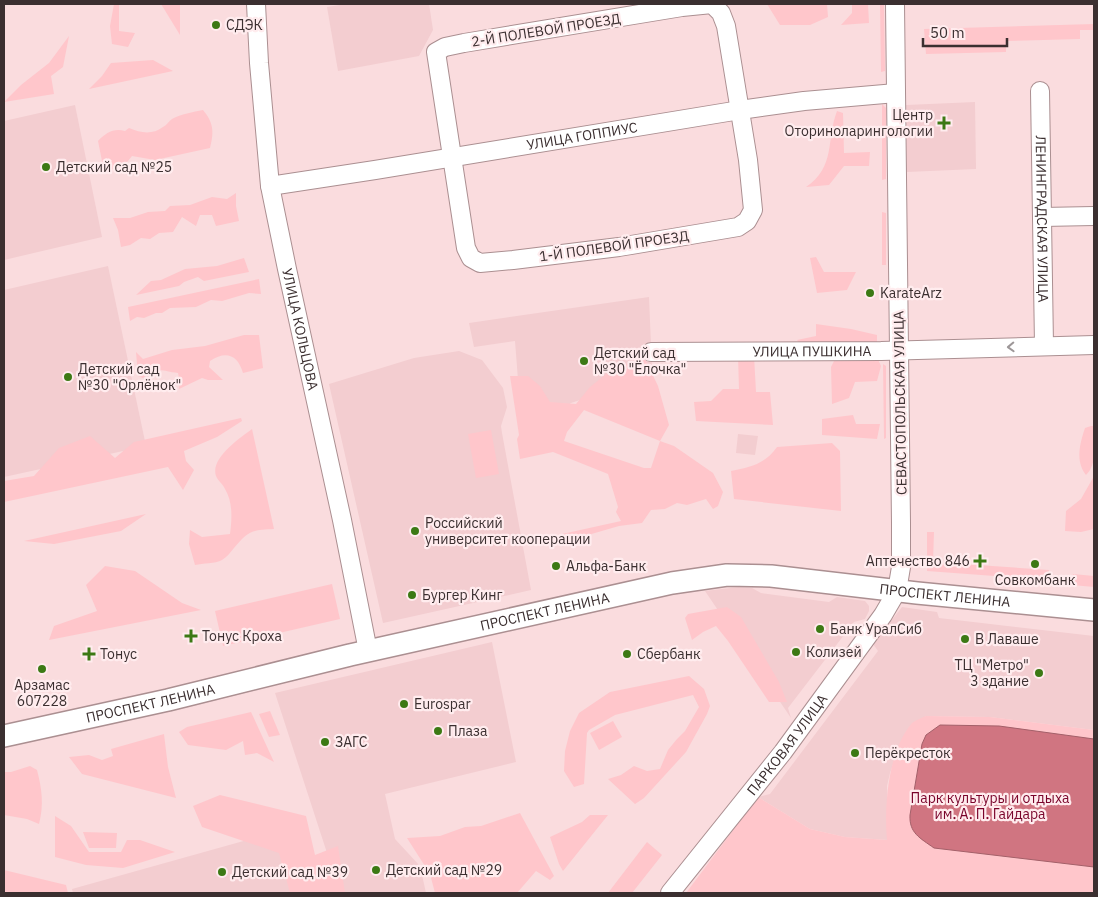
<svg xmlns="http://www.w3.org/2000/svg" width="1098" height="897" font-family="'IBM Plex Sans',sans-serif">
	<rect width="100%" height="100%" fill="#fadcde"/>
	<g fill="#f3cdd0">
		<path d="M346,4H429L433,30L419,56L338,71L327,7Z"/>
		<path d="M975,102L976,169L907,172L906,105Z"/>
		<path d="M75,105L102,237L4,260V121Z"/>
		<path d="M108,266L146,446L4,477V290Z"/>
		<path d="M649,297L653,393L583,399L571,403L559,412L522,431L515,341L474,347L469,323Z"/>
		<path d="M459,351L482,360L503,388L507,407L501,426L502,433L531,590L383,623L329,384L414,358Z"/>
		<path d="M738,434L758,436L755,455L736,453Z"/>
		<path d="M739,587L752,588L761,593L829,602L837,597L865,601L869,606V611L865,619L854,622L788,708L791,718L705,591Z"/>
		<path d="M902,607L937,612L939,618L1094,636V730L990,717L926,716L901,741L890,773L887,786L888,840L845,837L810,829L758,797L770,794L878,651L873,644Z"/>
		<path d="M492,642L516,762L385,794L395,839L420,866L426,893H336L328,856L275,693Z"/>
		<path d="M301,825L317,893H73L72,889Z"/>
	</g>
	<g fill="#ffc6cb" fill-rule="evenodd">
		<path d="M114,4H119V31L135,33L128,47L112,44L110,26Z"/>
		<path d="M161,4H180V35Z"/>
		<path d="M767,4H827L828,17L810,25H780Z"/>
		<path d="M852,4H868L869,23L841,25L852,13Z"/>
		<path d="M880,4H884L885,71L881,72Z"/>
		<path d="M1094,24V30H1080V39L1006,41V52L926,54L924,29Z"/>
		<path d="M69,36L63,67L51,76L54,94L4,102L21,85L49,63Z"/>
		<path d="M153,60L173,71L89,89L102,76L111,63Z"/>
		<path d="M882,104L886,108V179L882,180Z"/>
		<path d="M203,110C214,123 214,133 210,148L155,160L132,156L123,167L104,171L98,141C106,133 113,128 125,131L129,128C141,133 152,135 163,127C167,125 169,121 172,119C181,114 193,112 203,110Z"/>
		<path d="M837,111L843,113L844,153L870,152L869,166H844L829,185L806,187C836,167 826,140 837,111Z"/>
		<path d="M236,193V206L239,221L216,226L212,215H200L196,226L182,217L173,232L159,233L150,239L141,238L130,245L121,247L118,230L113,218H130L148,212L165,211L170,206L190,205L212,197L227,199Z"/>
		<path d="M882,212L886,213V265H882Z"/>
		<path d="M816,257L824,272H856L847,290L817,293L810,258Z"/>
		<path d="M244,258L249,272L204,281L198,277L184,282L179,286L136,295L151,281L161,280L185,269L217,266Z"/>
		<path d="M259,279L261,294L249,293L222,301L211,300L196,307L170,308L162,313H156L144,318L137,317L130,321L128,307Z"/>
		<path d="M816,324L851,329L877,335V348H803L797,340L816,336Z"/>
		<path d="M244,335H259L263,368L243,373C238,355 226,350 210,361L209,367L223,380H208L202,378L179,389L180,383L178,373C161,371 158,366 143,378L138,376L136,352L143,359L172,350L205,346Z"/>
		<path d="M837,355H876L881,366L877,381L855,382L849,398L832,404L831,367Z"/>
		<path d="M738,356H754L756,392H770L773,425L696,421L694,402L711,401L723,389H739Z"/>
		<path d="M644,357L658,386L669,425L660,441L674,446L713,473L723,492L718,506L713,509L706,499L687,505L677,503L665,509L651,510L642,523L619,526L588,535L565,537L537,544L535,540L621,521L616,512L618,507L608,474L553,452L520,459L517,439L519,435L510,376H528L540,386L550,402L576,404L590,387L610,371ZM584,410L660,441L651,468H644L564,441L567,432Z"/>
		<path d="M883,364L886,366V438L884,439Z"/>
		<path d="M853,415L856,424H880L877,439L822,435V419Z"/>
		<path d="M241,418L242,421L217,437L184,451L186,461L194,470L183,490L168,467L4,502V481L34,476L59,448L90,436L115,458L134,442Z"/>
		<path d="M1091,426H1094C1094,442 1098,464 1086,475C1075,461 1080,443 1085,428Z"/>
		<path d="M252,429L274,529C251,530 248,531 234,548C230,553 227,557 222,560C215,564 203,563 195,565L189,544L190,530L202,537L230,534C232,519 233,502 225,489C223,484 218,481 216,476C210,458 240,438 252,429Z"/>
		<path d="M491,430L499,474L476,478L468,434Z"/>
		<path d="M832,443L840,451L841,511L734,499L731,471C751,467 765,464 777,447Z"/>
		<path d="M1094,476V529L1081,532L1065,531L1066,511L1081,499Z"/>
		<path d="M146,514L121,531L54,544L24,541Z"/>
		<path d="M927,532H934L933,562L1049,570L1048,580L927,571Z"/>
		<path d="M105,566L135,571L182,603L201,610L49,640L54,626L97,611L86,585Z"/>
		<path d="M1073,574L1094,576V587L1072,585Z"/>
		<path d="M332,584L340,619L223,646L215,611Z"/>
		<path d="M727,607L741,617L779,682L787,702H769L728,641L716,626L703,632L692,640L685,618L688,614Z"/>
		<path d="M689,676L704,689L710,706L707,714L686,752L644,798L635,804L608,779L621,775L634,766L647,771L660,769L668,750L677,739L685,731L699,707L693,695L615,715L589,730L587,733L584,784L574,787L564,771L565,751L570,731L579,713L610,692Z"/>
		<path d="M270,711L280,735L269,737L259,714Z"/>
		<path d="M251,712L274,762L257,753L245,755L243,741L226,750L188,745L179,732L187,727Z"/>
		<path d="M926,716L990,717L1094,730V893H686L758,797L810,829L845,837L887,840C884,805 888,751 912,723C916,720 921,718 926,716Z"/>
		<path d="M613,721L622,737L599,750L590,733Z"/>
		<path d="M164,734L168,767L176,798L82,774L69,757L89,755L102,760L113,756L111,749Z"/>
		<path d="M30,766L37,770C42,789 44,805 39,824L27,819L4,815V772H11Z"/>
		<path d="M220,795L306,816L315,855L338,846L345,893H290L279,853L202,827L193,806Z"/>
		<path d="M520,813L554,876L550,880L536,871L517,893H435L430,874L407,838L440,836L465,827L481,826Z"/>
		<path d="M590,815H608L563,871L559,864L550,837L582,822Z"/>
		<path d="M55,816L71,826L89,852H121L127,840H140L175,852L123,868L86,865L55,857Z"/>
		<path d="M83,832L117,833L116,848H89Z"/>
		<path d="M647,842L662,855L632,893H608Z"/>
		<path d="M4,870L66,885L68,893H4Z"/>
	</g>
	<path fill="#d07581" stroke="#a36069" d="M940,725L999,726L1094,739V867L934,848C920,838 909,833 910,815L922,744L926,735Z"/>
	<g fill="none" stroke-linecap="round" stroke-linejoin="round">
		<defs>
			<g id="minor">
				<path id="s1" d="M256,4L259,63L270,186L287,269L342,520L368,651"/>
				<path d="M712,4L721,13L726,26L748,160L753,210L747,221L738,227L619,247L513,260L480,263L471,258L466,248L436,52L445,47L464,43L682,7Z"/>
				<path id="s2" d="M1040,91L1044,345"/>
				<path id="s3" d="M270,186L375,170L740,110L804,101L896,93"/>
				<path d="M1042,217L1094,216"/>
				<path id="s4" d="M651,352L881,351L1094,345"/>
				<path id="s5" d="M670,893L783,752L883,615L897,591L901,567V523L895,4"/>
			</g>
			<g id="major">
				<path id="s6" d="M4,736L168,700L350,655L672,583L727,575L771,576L917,593L1094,610"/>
			</g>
		</defs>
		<use href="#minor" stroke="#ab8f91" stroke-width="20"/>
		<use href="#major" stroke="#ab8f91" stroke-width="24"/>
		<use href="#minor" stroke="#fff" stroke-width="18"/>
		<use href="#major" stroke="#fff" stroke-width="21"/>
	</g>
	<defs><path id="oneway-chevron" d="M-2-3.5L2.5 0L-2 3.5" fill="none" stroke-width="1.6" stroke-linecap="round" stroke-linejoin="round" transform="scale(1.25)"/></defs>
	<use stroke="#9d9798" href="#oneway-chevron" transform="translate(1011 347) rotate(178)"/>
	<g fill="#3c7914" stroke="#ffecee" stroke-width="2">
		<circle cx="216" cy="25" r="5"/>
		<path d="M941.5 115.5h5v5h5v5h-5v5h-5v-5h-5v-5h5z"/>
		<circle cx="46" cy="167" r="5"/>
		<circle cx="870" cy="293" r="5"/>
		<circle cx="584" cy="361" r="5"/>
		<circle cx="68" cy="377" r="5"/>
		<circle cx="415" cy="531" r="5"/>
		<path d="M977.5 553.5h5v5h5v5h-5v5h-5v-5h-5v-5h5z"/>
		<circle cx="1035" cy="564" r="5"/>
		<circle cx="556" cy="566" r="5"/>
		<circle cx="412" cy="595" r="5"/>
		<circle cx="820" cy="629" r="5"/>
		<path d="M188.5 628.5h5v5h5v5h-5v5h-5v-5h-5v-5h5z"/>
		<circle cx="965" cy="639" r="5"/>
		<circle cx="796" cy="652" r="5"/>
		<path d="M86.5 646.5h5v5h5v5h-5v5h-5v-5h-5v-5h5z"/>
		<circle cx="627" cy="654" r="5"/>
		<circle cx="42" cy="669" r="5"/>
		<circle cx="1039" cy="673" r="5"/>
		<circle cx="404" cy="704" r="5"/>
		<circle cx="438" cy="731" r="5"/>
		<circle cx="325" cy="742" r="5"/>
		<circle cx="855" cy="753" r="5"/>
		<circle cx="376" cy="870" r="5"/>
		<circle cx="222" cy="872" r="5"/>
	</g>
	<g text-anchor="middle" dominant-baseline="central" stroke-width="4.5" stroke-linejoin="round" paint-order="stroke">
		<g font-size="14" fill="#3b2f30" stroke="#ffecee" text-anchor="start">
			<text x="226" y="25">СДЭК</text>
			<text x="933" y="115" text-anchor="end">Центр<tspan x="933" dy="16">Оториноларингологии</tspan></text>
			<text x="56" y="167">Детский сад №25</text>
			<text x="880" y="293">KarateArz</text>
			<text x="594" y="353">Детский сад<tspan x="594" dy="16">№30 "Ёлочка"</tspan></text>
			<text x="78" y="369">Детский сад<tspan x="78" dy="16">№30 "Орлёнок"</tspan></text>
			<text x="425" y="523">Российский<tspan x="425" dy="16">университет кооперации</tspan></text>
			<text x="970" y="561" text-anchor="end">Аптечество 846</text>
			<text x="566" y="566">Альфа-Банк</text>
			<text x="1035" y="580" text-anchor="middle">Совкомбанк</text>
			<text x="422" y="595">Бургер Кинг</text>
			<text x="830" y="629">Банк УралСиб</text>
			<text x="202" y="636">Тонус Кроха</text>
			<text x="975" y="639">В Лаваше</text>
			<text x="806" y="652">Колизей</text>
			<text x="100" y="654">Тонус</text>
			<text x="637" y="654">Сбербанк</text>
			<text x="1029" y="665" text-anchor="end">ТЦ "Метро"<tspan x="1029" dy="16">3 здание</tspan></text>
			<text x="42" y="685" text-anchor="middle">Арзамас<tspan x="42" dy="16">607228</tspan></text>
			<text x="414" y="704">Eurospar</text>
			<text x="448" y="731">Плаза</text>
			<text x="335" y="742">ЗАГС</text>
			<text x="865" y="753">Перёкресток</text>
			<text x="386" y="870">Детский сад №29</text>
			<text x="232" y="872">Детский сад №39</text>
		</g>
		<g font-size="14" fill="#3b2f30" stroke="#ffecee">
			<text transform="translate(546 30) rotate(-9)">2-Й ПОЛЕВОЙ ПРОЕЗД</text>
			<text stroke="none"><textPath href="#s3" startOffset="316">УЛИЦА ГОППИУС</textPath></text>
			<text stroke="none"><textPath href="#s2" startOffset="128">ЛЕНИНГРАДСКАЯ УЛИЦА</textPath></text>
			<text transform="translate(614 246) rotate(-8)">1-Й ПОЛЕВОЙ ПРОЕЗД</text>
			<text stroke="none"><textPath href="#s1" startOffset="329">УЛИЦА КОЛЬЦОВА</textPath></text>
			<text stroke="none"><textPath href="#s4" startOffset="161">УЛИЦА ПУШКИНА</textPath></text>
			<text transform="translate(900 403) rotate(-91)">СЕВАСТОПОЛЬСКАЯ УЛИЦА</text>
			<text stroke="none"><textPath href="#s6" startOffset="960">ПРОСПЕКТ ЛЕНИНА</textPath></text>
			<text stroke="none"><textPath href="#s6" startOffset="555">ПРОСПЕКТ ЛЕНИНА</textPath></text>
			<text stroke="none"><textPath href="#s6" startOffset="150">ПРОСПЕКТ ЛЕНИНА</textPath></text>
			<text stroke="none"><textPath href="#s5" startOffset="189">ПАРКОВАЯ УЛИЦА</textPath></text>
		</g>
		<g font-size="14" fill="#79032a" stroke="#ffecee">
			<text x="990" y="798">Парк культуры и отдыха<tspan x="990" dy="16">им. А. П. Гайдара</tspan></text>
		</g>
	</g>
	<rect width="1098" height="897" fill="none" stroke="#3b2f30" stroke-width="10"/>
	<path d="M923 38v8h84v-8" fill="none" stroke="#3b2f30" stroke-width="2.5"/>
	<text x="930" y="38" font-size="15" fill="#3b2f30" stroke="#ffecee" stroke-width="4" paint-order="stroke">50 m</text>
</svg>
